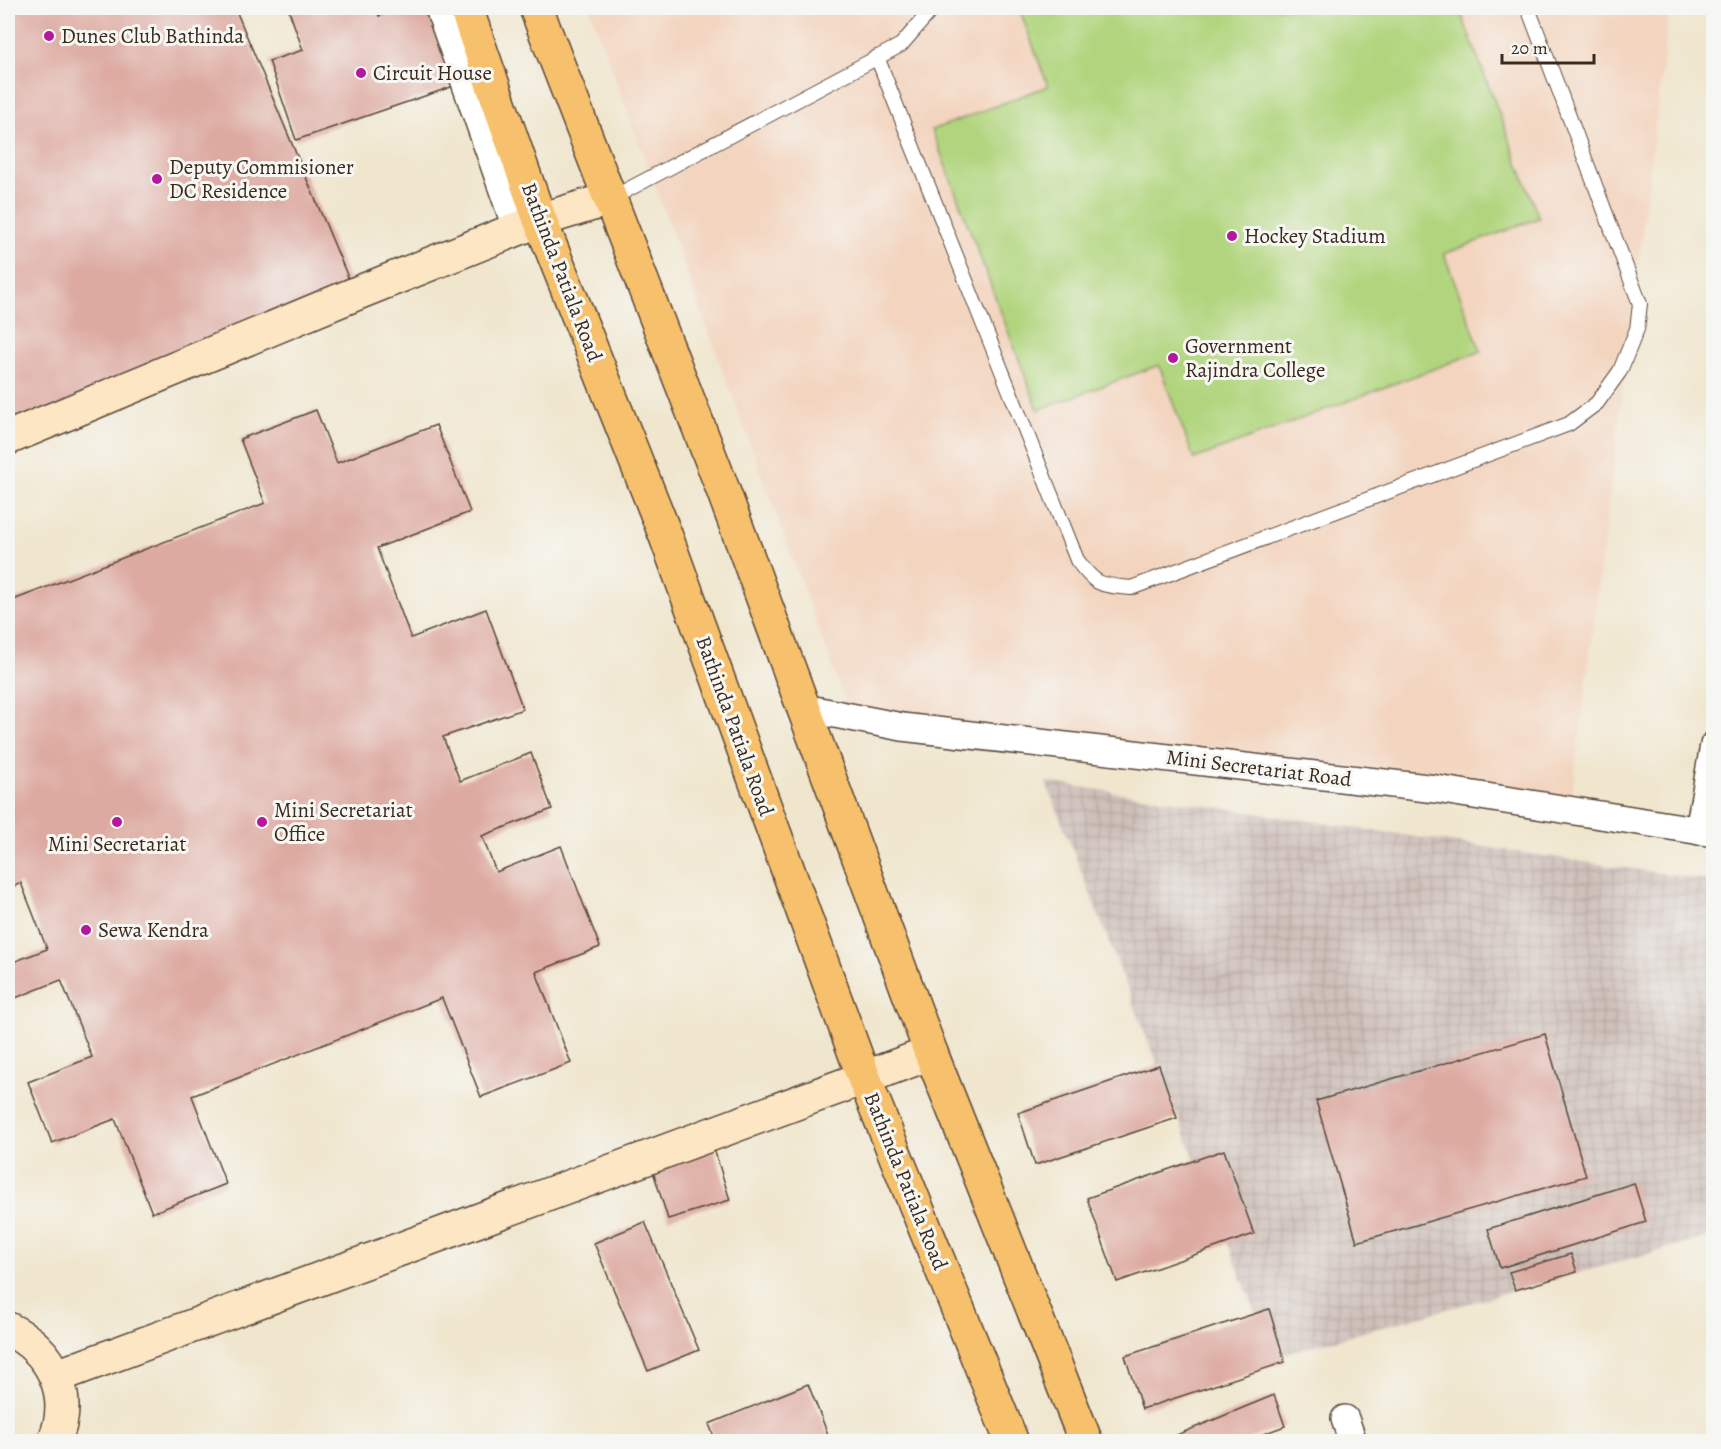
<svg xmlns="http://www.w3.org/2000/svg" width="1721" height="1449" font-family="Alegreya,serif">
	<defs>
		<pattern id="industrial-grid" width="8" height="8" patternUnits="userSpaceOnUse" patternTransform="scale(1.5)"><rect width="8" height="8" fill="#cfc0ba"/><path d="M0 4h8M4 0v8" fill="none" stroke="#b3a59f"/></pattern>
	</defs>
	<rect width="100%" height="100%" fill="#f6f6f2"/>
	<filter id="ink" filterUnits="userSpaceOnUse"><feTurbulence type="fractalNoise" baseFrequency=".0167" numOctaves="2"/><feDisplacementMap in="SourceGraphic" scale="12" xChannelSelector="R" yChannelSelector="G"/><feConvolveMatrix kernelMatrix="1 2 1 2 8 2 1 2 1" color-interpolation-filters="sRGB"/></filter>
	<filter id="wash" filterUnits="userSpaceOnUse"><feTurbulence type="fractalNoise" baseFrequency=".008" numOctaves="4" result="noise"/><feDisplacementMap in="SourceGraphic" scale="24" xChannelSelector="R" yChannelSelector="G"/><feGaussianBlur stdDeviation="1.35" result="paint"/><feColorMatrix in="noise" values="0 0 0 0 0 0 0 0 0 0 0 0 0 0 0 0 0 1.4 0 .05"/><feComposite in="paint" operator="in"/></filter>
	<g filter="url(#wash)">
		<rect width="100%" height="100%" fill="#f0e6ce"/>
		<path fill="#f3d4be" d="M589,8H1670L1571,805L848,709Z"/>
		<path fill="url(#industrial-grid)" d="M1046,782L1713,881V1236L1273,1357Z"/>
		<path fill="#b1d57e" stroke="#76804e" stroke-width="1.5" d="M1019,8H1459L1539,218L1444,254L1481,351L1194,459L1159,365L1038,410L932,130L1048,86Z"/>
		<g id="blocks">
			<g fill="#ddaaa1">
				<path d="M8,8H235L355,294L8,438Z"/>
				<path d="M288,8H376L379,16L404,8H427L454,86L296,140L269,61L303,50Z"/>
				<path d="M316,410L337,463L436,425L470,512L377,548L411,638L486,609L523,709L443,737L460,781L531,753L552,809L482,836L496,872L561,846L600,947L536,972L571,1063L481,1097L442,998L192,1096L226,1184L152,1213L115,1119L52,1143L28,1082L92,1057L61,980L8,1001V964L47,949L21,883L8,889V602L265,503L240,439Z"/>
				<path d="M1545,1034L1586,1176L1357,1242L1316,1101Z"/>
				<path d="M1159,1065L1177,1118L1035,1165L1018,1113Z"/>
				<path d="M714,1149L730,1200L668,1219L652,1168Z"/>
				<path d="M1224,1150L1254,1234L1117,1282L1087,1198Z"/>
				<path d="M1634,1183L1646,1222L1500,1268L1488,1229Z"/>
				<path d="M645,1222L699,1350L648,1371L594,1243Z"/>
				<path d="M1571,1254L1577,1272L1515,1290L1509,1272Z"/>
				<path d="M1269,1309L1285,1362L1142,1409L1125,1356Z"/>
				<path d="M808,1384L831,1442H716L709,1424Z"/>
				<path d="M1274,1395L1285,1426L1241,1442H1160Z"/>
			</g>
		</g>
	</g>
	<g filter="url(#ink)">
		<use href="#blocks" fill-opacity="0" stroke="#564638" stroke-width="1.5"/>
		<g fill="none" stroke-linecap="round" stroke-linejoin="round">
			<defs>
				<g id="lane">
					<path d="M877,57L1077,560C1096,586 1100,585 1131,588L1569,424L1597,403L1620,371L1637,329L1640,304L1528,8"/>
					<path d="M610,199L901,45L933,8"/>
				</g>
				<g id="street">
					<path d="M439,8L517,230"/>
					<path d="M804,708L902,727L1436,789L1714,833"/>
					<path d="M1699,831L1714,745"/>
					<path d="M1345,1419L1353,1442"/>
				</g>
				<g id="secondary">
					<path d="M8,438L355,294L540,220L609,199"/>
					<path d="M8,1329C52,1350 75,1395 54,1442"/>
					<path d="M57,1376L931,1053"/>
				</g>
				<g id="highway">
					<path d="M466,8L540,220L665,534L864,1078L1012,1442"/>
					<path d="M536,8L720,482L931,1053L1086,1442"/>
				</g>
			</defs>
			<use href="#lane" stroke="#564638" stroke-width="16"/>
			<use href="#street" stroke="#564638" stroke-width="30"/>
			<use href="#secondary" stroke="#564638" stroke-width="36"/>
			<use href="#highway" stroke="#564638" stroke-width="36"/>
			<use href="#lane" stroke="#fff" stroke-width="14"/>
			<use href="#street" stroke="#fff" stroke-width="27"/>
			<use href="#secondary" stroke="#fce6c4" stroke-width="33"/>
			<use href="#highway" stroke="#f7c06c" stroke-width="33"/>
		</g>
	</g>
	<g fill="#b5179e" stroke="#f6f6f2" stroke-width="2">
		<circle cx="49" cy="36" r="6"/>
		<circle cx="361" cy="73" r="6"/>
		<circle cx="157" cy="179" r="6"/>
		<circle cx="1232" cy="236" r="6"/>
		<circle cx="1173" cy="358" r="6"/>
		<circle cx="117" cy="822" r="6"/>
		<circle cx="262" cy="822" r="6"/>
		<circle cx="86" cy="930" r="6"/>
	</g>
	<g text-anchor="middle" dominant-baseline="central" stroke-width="6" stroke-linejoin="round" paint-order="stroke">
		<g font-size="21" fill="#3b2a1e" stroke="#f6f6f2" text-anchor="start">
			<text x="61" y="36">Dunes Club Bathinda</text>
			<text x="373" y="73">Circuit House</text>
			<text x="169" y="167">Deputy Commisioner<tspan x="169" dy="24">DC Residence</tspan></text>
			<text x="1244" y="236">Hockey Stadium</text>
			<text x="1185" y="346">Government<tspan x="1185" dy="24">Rajindra College</tspan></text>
			<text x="274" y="810">Mini Secretariat<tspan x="274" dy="24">Office</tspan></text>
			<text x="117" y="844" text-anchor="middle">Mini Secretariat</text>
			<text x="98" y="930">Sewa Kendra</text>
		</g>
		<g font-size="21" fill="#3b2a1e" stroke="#f6f6f2">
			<text transform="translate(562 272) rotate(69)">Bathinda Patiala Road</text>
			<text transform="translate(735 726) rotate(70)">Bathinda Patiala Road</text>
			<text transform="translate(1259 768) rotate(7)">Mini Secretariat Road</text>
			<text transform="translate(906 1181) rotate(68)">Bathinda Patiala Road</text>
		</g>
	</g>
	<rect width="1721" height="1449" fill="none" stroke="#f6f6f2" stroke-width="30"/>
	<path d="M1502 54v9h92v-9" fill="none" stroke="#3b2a1e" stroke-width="3"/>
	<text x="1511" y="54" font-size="18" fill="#3b2a1e" stroke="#f6f6f2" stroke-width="4.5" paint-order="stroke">20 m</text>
</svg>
